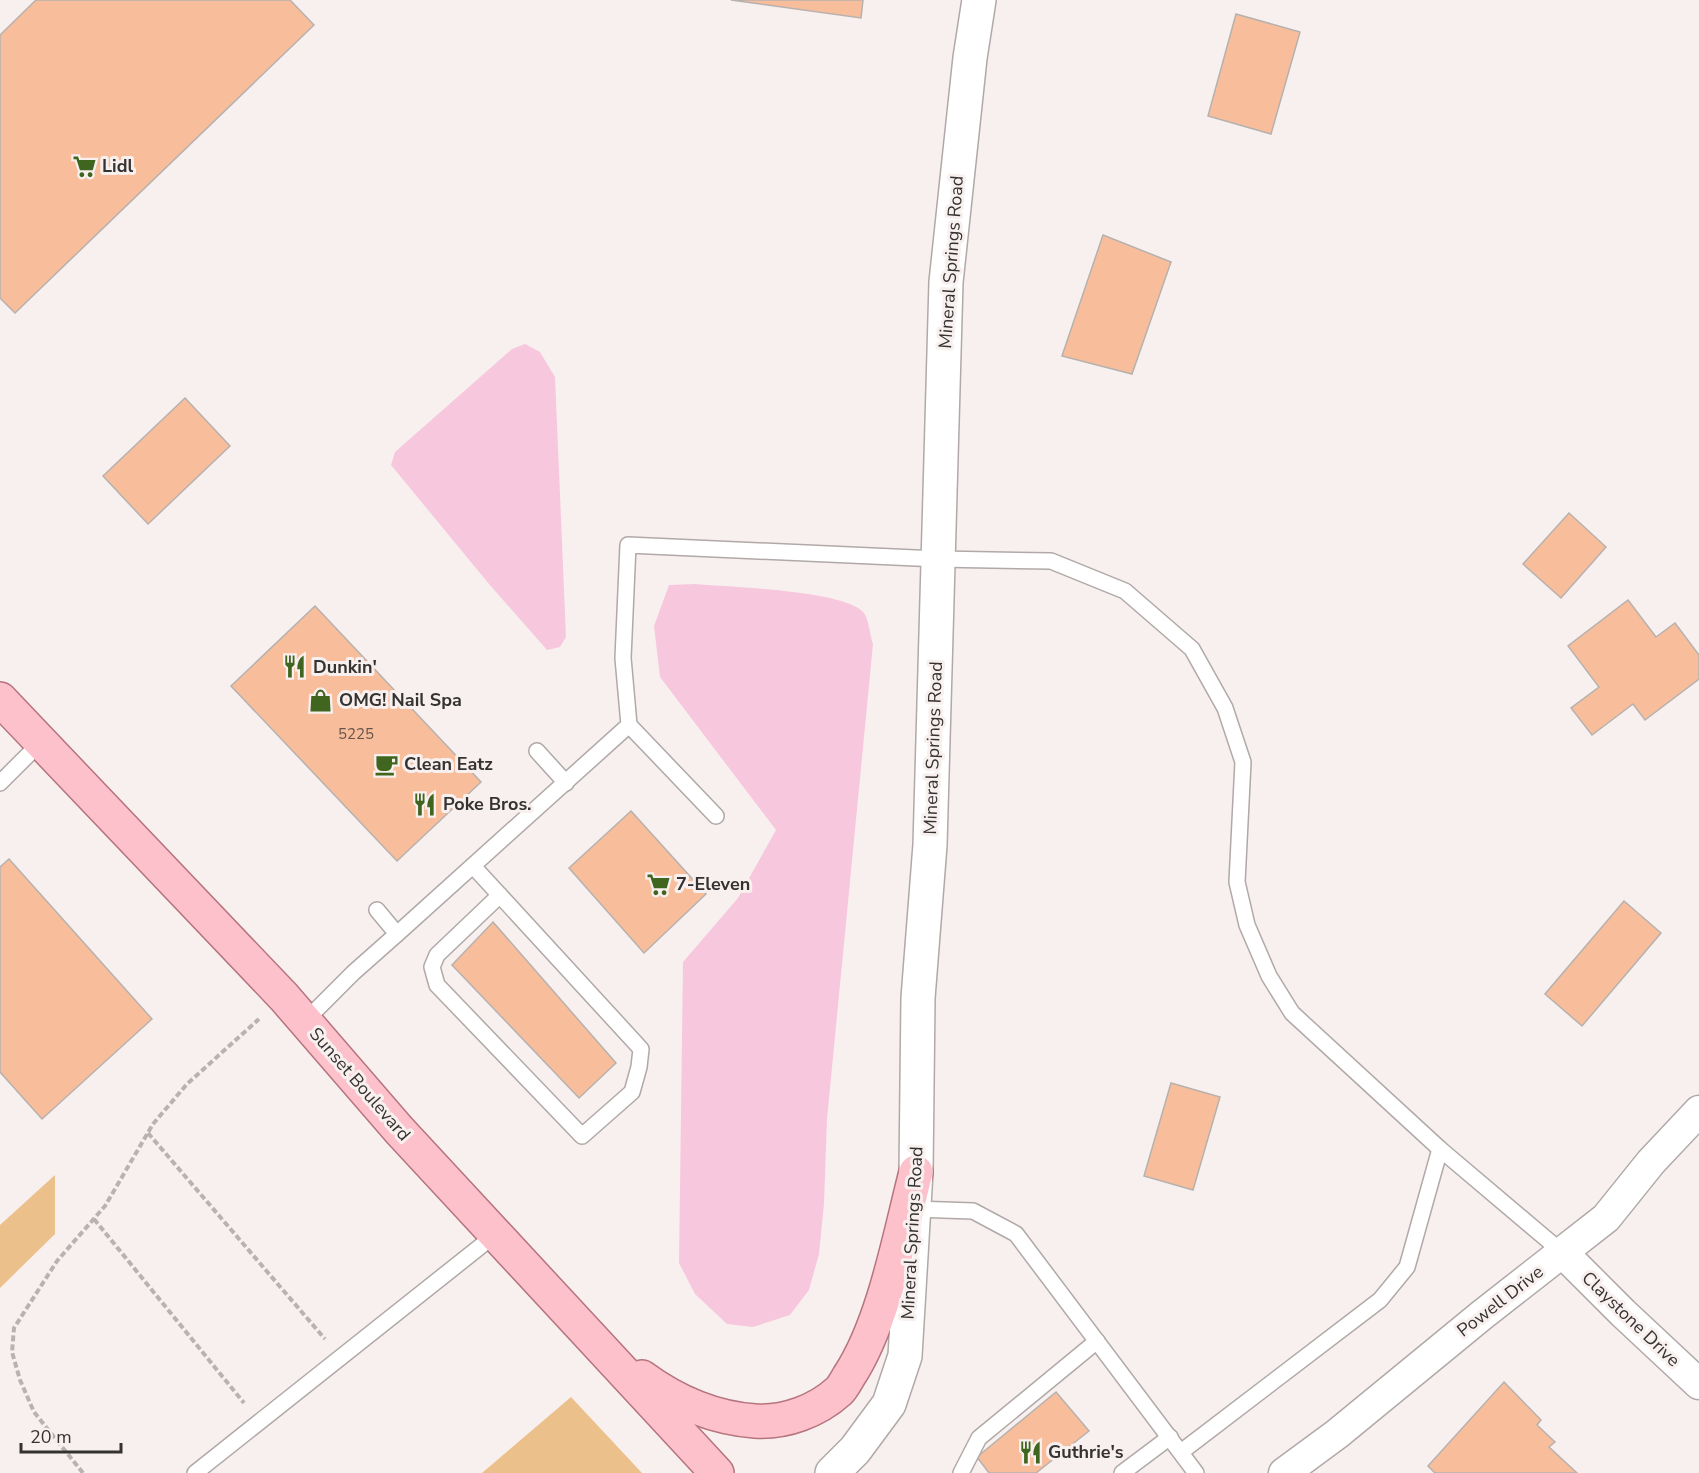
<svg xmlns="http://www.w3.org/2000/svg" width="1699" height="1473" font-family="'Nunito Sans',sans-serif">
	<rect width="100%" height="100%" fill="#f8f0ef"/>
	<g fill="#ebc08b">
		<path d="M55,1175V1234L0,1288V1225Z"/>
		<path d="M571,1397L642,1473H482Z"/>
	</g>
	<g fill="#f7c7dd">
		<path d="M525,344L540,352L555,377L566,637L560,647L547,650L489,584L391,465L395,452L512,349Z"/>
		<path d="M695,584C727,587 846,590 864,613C869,620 870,636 873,644L827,1119L824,1204L819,1254L809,1290L790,1315L753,1327L727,1324L695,1294L679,1263L683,962L738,898L776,830L660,677L654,626L669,585Z"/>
	</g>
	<g fill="#f8be9c" stroke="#b7b1ae" stroke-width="1.5">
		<path d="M36,0H290L314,25L15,313L0,298V35Z"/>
		<path d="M731,0H863L861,18Z"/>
		<path d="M1236,14L1300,32L1271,134L1208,116Z"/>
		<path d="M1103,235L1171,262L1132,374L1062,356Z"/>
		<path d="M185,398L230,446L148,524L103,476Z"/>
		<path d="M1569,513L1606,547L1561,598L1523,564Z"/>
		<path d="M1628,600L1656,637L1675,623L1699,655V679L1645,720L1633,704L1592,735L1571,708L1599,687L1568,646Z"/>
		<path d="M315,606L481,782L397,861L231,686Z"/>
		<path d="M631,811L706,894L644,953L569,868Z"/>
		<path d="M9,859L152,1019L42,1119L0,1072V867Z"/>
		<path d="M1624,901L1661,933L1582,1026L1545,994Z"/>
		<path d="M493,922L616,1063L579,1098L452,965Z"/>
		<path d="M1171,1083L1220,1097L1193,1190L1144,1176Z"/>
		<path d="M1504,1382L1541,1420L1537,1425L1555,1442L1549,1447L1577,1473H1435L1428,1466Z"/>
		<path d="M1056,1392L1089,1431L1036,1473H989L977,1457Z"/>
	</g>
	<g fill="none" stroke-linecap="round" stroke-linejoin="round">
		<defs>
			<g id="service">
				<path d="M629,725L716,816"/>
				<path d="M537,751L566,783"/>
				<path d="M0,783L41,742"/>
				<path d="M473,866L641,1049L639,1067L632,1092L582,1136L437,985L432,967L437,955L500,895"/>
				<path d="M397,934L629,725L623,658L628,545L938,559L1051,561L1125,591L1192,649L1225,708L1243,762L1237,882L1247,925L1269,976L1292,1013L1440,1149"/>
				<path d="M306,1020L353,973L397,934L377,910"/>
				<path d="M914,1209L973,1211L1016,1234L1196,1473"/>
				<path d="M1181,1452L1380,1300L1407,1267L1440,1149L1563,1253"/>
				<path d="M195,1473L496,1234"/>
				<path d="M961,1473L979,1438L1097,1341"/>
				<path d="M1122,1473L1170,1437"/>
			</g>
			<g id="minor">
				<path d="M1563,1253L1623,1313L1699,1384"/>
				<path d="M1284,1473L1337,1434L1482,1315L1606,1218L1651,1162L1699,1111"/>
			</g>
			<path id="tertiary" d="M832,1473L855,1450L889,1404L905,1356L916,1172L918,998L930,845L946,282L970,58L979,0"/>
			<g id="primary">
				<path d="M0,699L284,997L399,1130L717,1473"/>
				<path d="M642,1377C676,1402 713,1418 755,1421C785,1423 817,1411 839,1391C843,1387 846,1381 849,1376C884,1323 900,1234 916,1172"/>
			</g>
		</defs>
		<use href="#service" stroke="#b0a9a8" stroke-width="18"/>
		<use href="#minor" stroke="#b0a9a8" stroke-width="33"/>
		<use href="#tertiary" stroke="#b0a9a8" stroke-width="36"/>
		<use href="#primary" stroke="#b5747e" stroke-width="36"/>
		<g stroke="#b9b2b2" stroke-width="4" stroke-dasharray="6 3" stroke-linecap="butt">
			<path d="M148,1133L325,1339"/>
			<path d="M94,1219L244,1403"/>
			<path d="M83,1473L34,1412L20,1380L12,1352L14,1328L57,1261L105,1206L153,1124L187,1084L259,1019"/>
		</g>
		<use href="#service" stroke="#fff" stroke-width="15"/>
		<use href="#minor" stroke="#fff" stroke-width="30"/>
		<use href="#tertiary" stroke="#fff" stroke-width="33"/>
		<use href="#primary" stroke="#fcc1ca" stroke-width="33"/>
	</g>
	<defs>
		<symbol id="supermarket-bare" viewBox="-9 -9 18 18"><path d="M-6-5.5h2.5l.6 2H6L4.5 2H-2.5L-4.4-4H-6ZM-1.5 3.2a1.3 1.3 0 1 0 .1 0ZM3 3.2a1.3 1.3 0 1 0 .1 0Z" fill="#40651f" stroke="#f8f0ef" stroke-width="2.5" paint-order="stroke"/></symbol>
		<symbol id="restaurant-bare" viewBox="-9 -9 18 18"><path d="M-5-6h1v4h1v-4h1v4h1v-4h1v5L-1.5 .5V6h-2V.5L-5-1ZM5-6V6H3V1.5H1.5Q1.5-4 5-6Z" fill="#40651f" stroke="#f8f0ef" stroke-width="2.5" paint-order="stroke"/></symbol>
		<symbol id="shop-bare" viewBox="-9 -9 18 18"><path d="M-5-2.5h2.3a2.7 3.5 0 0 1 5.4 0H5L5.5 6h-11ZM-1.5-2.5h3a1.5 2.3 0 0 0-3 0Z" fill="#40651f" stroke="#f8f0ef" stroke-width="2.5" paint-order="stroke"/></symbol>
		<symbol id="cafe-bare" viewBox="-9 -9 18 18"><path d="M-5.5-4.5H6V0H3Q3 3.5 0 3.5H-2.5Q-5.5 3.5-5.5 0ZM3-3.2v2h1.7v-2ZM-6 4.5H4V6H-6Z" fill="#40651f" stroke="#f8f0ef" stroke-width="2.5" paint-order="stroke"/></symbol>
	</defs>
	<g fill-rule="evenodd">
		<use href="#supermarket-bare" x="68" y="150" width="33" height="33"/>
		<use href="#restaurant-bare" x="278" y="650" width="33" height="33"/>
		<use href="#shop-bare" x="304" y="684" width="33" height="33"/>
		<use href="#cafe-bare" x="370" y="748" width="33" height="33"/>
		<use href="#restaurant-bare" x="408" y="788" width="33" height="33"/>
		<use href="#supermarket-bare" x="642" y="868" width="33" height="33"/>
		<use href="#restaurant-bare" x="1014" y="1436" width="33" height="33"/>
	</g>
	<g text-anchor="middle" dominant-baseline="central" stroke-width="6" stroke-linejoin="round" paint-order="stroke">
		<g font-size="15" fill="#66554c">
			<text x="356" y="734">5225</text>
		</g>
		<g font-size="18" font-weight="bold" fill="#353232" stroke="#f8f0ef" text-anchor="start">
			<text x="102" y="166">Lidl</text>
			<text x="313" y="667">Dunkin'</text>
			<text x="339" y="700">OMG! Nail Spa</text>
			<text x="404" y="764">Clean Eatz</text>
			<text x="443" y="804">Poke Bros.</text>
			<text x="676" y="884">7-Eleven</text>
			<text x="1048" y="1452">Guthrie's</text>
		</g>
		<g font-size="18" fill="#353232" stroke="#f8f0ef">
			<text transform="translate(951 262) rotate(-86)">Mineral Springs Road</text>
			<text transform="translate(933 748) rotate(-88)">Mineral Springs Road</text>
			<text transform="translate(360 1084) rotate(49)">Sunset Boulevard</text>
			<text transform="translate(912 1233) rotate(-87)">Mineral Springs Road</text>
			<text transform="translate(1500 1301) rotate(-38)">Powell Drive</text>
			<text transform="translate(1631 1319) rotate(44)">Claystone Drive</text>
		</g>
	</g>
	<path d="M21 1443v9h100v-9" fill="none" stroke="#353232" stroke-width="3"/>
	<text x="30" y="1443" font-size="18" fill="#353232" stroke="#f8f0ef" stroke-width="4.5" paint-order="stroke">20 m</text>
</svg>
